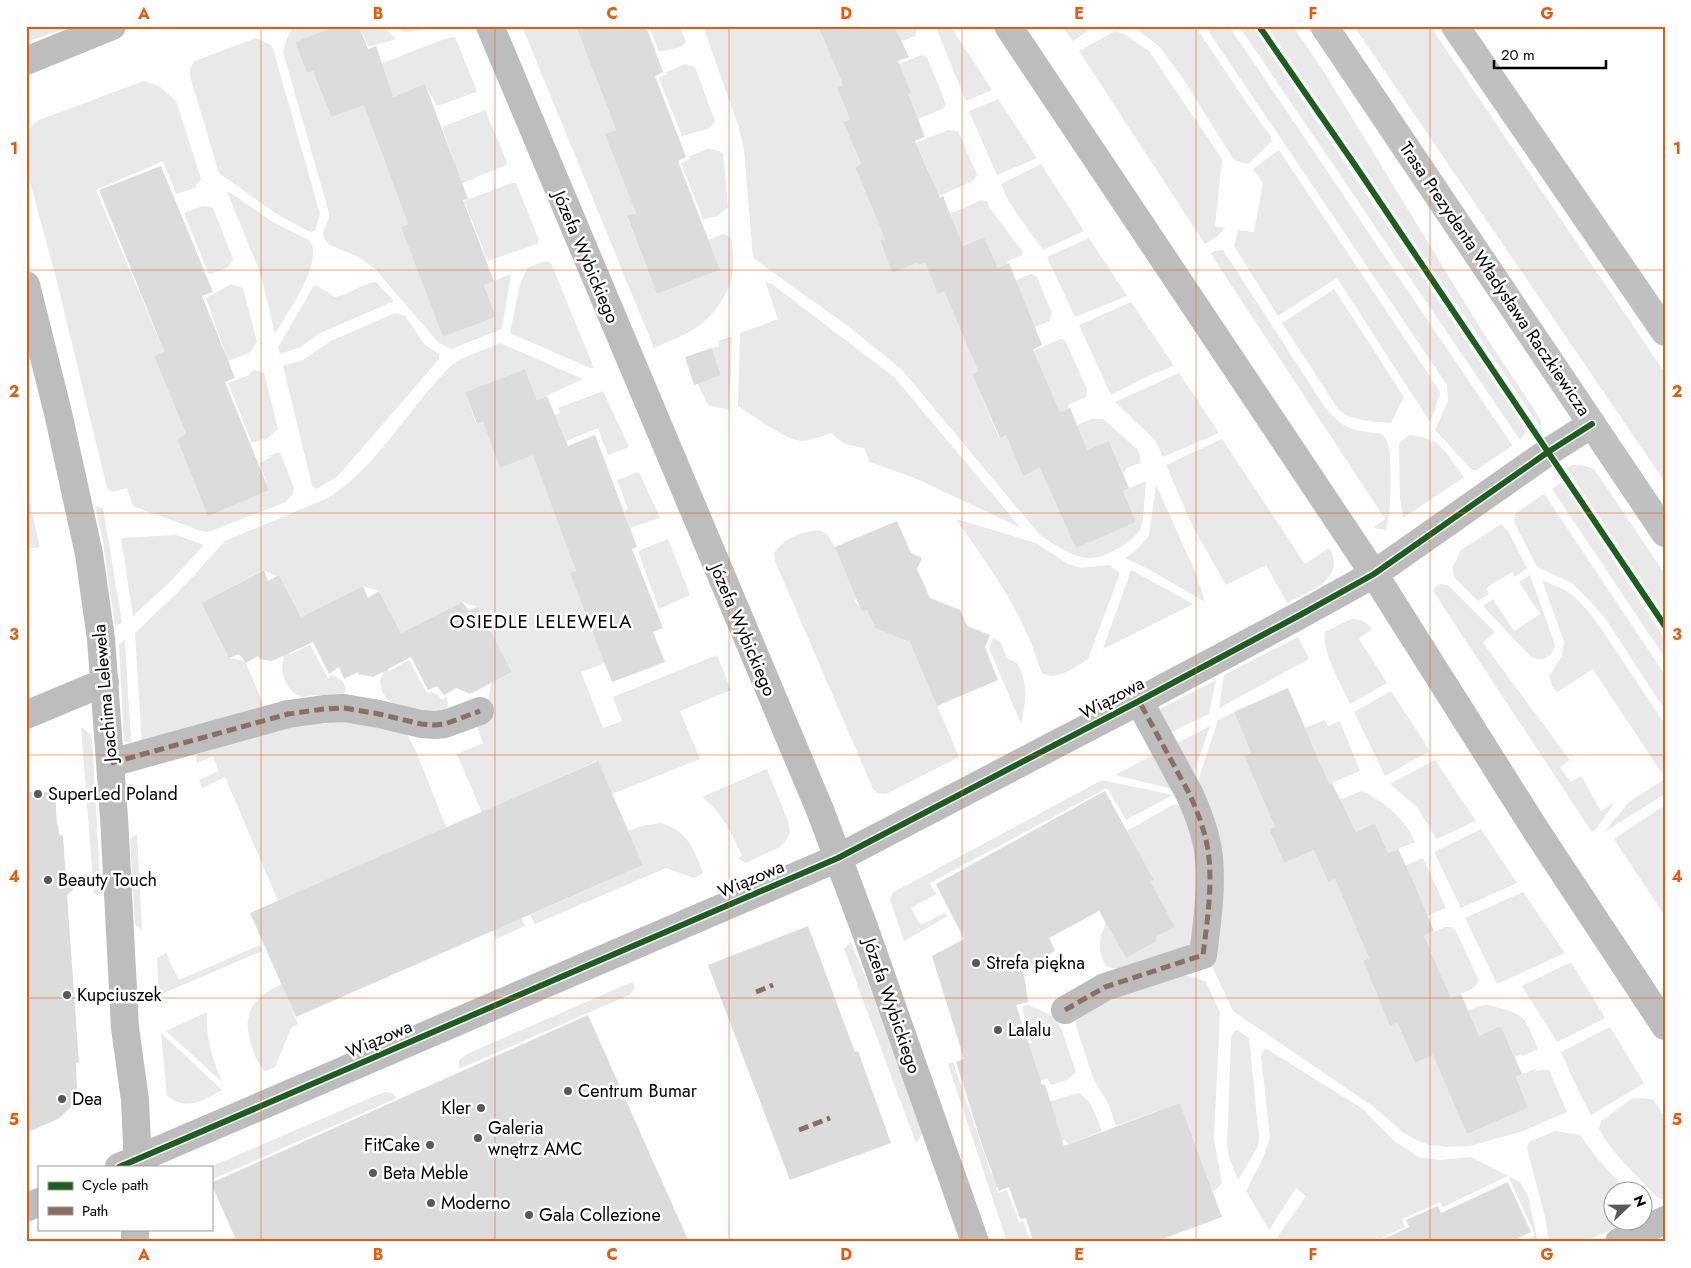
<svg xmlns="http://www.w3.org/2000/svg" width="1691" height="1268" font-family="Jost,sans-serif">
	<rect width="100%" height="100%" fill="#fff"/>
	<g fill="#e9e9e9">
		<path d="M26,26H63L64,29L26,42Z"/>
		<path d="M294,26H336L295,42L307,73L313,71L331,117L370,102L381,151L408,224L402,227L443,337L496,317L484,285L511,274L502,329L451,349L439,343L375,269L359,257L330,245C315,231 330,227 329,213L283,52L287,38Z"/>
		<path d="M359,26H382L396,39L369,47Z"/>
		<path d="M394,26H430C417,31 405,36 394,26Z"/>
		<path d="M522,26H576L616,130L606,134L636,213L627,217L657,294L720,270L708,240L724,234L731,238C733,251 735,265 732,277C728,294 714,315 700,325C687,335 669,341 654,348Z"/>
		<path d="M649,26H680L686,42L681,47L659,52Z"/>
		<path d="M703,26H818L843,85L837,88L850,119L843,122L861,164L855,167L885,239L880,242L892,273L917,263L918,265L925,263L938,293L944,291L978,371L972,374L999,438L1006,435L1023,475L1041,468L1076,547L1136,522L1123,491L1146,481C1145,492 1144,519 1141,528C1134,542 1101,561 1085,558C1070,555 1053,544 1040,535L902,370L848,326L753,258L744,149L738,125Z"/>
		<path d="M883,26H916L917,30L915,36L891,45Z"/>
		<path d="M947,26H950L992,90L966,101L937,30Z"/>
		<path d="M1061,26H1095L1073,41Z"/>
		<path d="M1133,26H1195L1248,105L1270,135L1272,141L1248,164L1234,160L1182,77L1160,47Z"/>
		<path d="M1205,26H1229L1510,442L1512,445L1509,448L1476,470H1472L1435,430L1448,401L1447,385Z"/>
		<path d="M1239,26H1252L1527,431L1520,440Z"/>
		<path d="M1267,26H1293L1326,75L1482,331L1541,420V428Z"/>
		<path d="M1354,26H1430L1665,373V482Z"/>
		<path d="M1115,31L1124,34L1149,51L1222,159L1215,226L1225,228L1218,236L1205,244L1079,51Z"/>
		<path d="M455,37L477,91L476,92L437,106L425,85L392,97L380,64L447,38Z"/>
		<path d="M256,38L271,45L273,49L320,214L315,231L310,232L275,213L219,173L192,83C190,75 188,68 195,61Z"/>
		<path d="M922,55L927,57L946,104L942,109L908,123L898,99L899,64Z"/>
		<path d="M686,64L695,67L715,121L710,128L682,136L659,78L667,74L666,72Z"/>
		<path d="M144,81L159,86L176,101L201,179L195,188L176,194L163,161L96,190L164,351L154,356L186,434L177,439L208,515L269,490L260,463L270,458L269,456L279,452L281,454L294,488L293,493L286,502L208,532L201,531L133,506L127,488L112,492L107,488L56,278L26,167V133L33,124L39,120Z"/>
		<path d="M998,99L1037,158L997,175L969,111Z"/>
		<path d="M485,110L507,162L506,165L458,185L453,158L442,127Z"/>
		<path d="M948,130L958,131L977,175L973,181L932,199L929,172L916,143Z"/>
		<path d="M709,148L723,153L728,207L718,216L703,219L681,163L690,159V156Z"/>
		<path d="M1279,150L1439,390L1440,394L1430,422L1337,278L1278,316L1234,246L1238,230L1254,232L1263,183L1253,169Z"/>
		<path d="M1041,164L1084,231L1043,250L1009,202L1001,184Z"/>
		<path d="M512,183H516L539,240L537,244L488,261L464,201Z"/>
		<path d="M227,192L231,193L271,221L309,240C326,260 285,316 275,334L260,272Z"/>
		<path d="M982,200L987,201L989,207L1023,252L1022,255L1008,261L1007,264L998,268L984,237L953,250L940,218Z"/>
		<path d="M203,206L213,208L233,259L227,268L209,274L184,213Z"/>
		<path d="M1089,238L1127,296L1075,317L1047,257Z"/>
		<path d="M1223,250L1326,409C1343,428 1354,432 1379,433C1382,435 1386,438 1387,441C1393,455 1391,516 1386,530L1373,528L1385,519L1211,254L1214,251Z"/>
		<path d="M545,261L551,263L594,368H590L510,333L519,288L527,268Z"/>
		<path d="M1031,274L1037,277L1052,314L1050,321L1035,327V330L1005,285Z"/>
		<path d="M765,281L772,284L894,377L1021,528L917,479L870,462L864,448C850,446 841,444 832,433C823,435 811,441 801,441C786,441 752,414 738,406L740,333L778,319Z"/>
		<path d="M376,282L394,301L318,334L301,347L280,354L278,347L313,287L316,285L335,297C349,295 362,283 376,282Z"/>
		<path d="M231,284L243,288L257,342L249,353L228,361L206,298Z"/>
		<path d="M1334,289L1404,397L1391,423C1373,421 1353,422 1338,409L1282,323Z"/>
		<path d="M1131,302L1174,366L1152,374L1111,395L1079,325Z"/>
		<path d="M395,313L405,316L425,345L439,354V359L344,469L335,478L316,489L312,485L283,366L303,360L331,341Z"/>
		<path d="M732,336L729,410L708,405L697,383L721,375L712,348L719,346L718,341Z"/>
		<path d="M1060,339L1065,340L1087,389L1086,397L1068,405V409L1060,412L1033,351Z"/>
		<path d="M500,343L583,379L537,400L525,369L465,392L476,424L483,422L500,467L538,453L605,663L581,672L603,728L622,721L613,697L717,655L731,690L680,711L700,759L612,794L597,761L489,809L499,853L457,754L483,743L476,724L485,719L491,683L512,672L478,607L462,602L401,633L379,591L363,586L301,617L279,575L277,576L263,570L201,603L229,658L244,661L246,663L263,704L262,709L142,745L135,633L186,584L225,541L328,498C378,467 411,404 453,364L461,359Z"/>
		<path d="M254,370L264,373L278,429L264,441L263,439L252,443L228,383L247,376Z"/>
		<path d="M1179,373L1219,433L1163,457L1155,440L1115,402Z"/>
		<path d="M603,391L629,447L608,455L598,428L566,441L555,415L560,413L558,408Z"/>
		<path d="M1091,419H1103L1137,449L1140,455V463L1127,468L1123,473L1109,441L1078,454L1067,429Z"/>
		<path d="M1409,435C1441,437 1446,454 1464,477L1403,518L1400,499L1399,444Z"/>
		<path d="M1222,439L1305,564L1329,548C1348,579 1308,592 1287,603L1266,565L1226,585L1193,527L1166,465Z"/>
		<path d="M1572,465H1582L1594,469L1665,574V616L1566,467Z"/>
		<path d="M639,472L660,518L630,528L624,512L628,509L617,480Z"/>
		<path d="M1562,482L1665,639V658L1552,489Z"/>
		<path d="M1156,485L1196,574L1205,602L1150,570L1125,558L1134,552L1149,536Z"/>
		<path d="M26,487L40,547L26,549Z"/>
		<path d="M1542,495H1545L1665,675V710L1605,618L1590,601L1572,583L1537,567L1514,522L1515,514Z"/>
		<path d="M95,506L103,508L122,623L115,626L103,541Z"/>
		<path d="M956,519L1036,543L1068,564L1081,568L1109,565L1120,573L1088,659C1077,666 1053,684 1041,672C1024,613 991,569 956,519Z"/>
		<path d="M1501,524L1508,531L1527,568L1515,577L1512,572L1486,588L1489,594L1478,601L1454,577L1453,567L1461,550Z"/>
		<path d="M818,530L827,534L835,547L857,599L855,600L857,605H859L862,612L867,610L875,628L905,640L903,642L912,638L916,656L959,757L886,794L877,793L873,789L775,561L774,553C784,538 801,532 818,530Z"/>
		<path d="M176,535L204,545L168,584L133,616L121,538Z"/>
		<path d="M668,539L690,595L659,609L638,551Z"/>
		<path d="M1131,570L1193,604L1103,649Z"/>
		<path d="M1530,575L1555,645C1552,657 1542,664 1530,656L1483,606L1493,599L1514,631L1540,614L1519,582Z"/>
		<path d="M1542,580L1565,590L1577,599L1594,618L1665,724V770L1661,772L1593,669L1557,692L1552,686L1549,676L1562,656L1564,642Z"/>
		<path d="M1441,584L1448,585L1495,632L1483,643L1570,760L1560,767L1571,782L1581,776L1601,811L1615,802L1596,829L1592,832L1433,591L1435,587Z"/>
		<path d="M1351,619C1362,619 1366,622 1372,629L1359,639L1387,683L1350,704C1342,685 1321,652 1325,632Z"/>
		<path d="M1298,637L1309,659L1219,708L1224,675Z"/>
		<path d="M993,638L1000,641L1007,658L1017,663C1029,685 1026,701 1021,724L989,648Z"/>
		<path d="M125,640L131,743L124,741L119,645Z"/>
		<path d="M310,645L328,678L332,675C341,679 345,682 346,692L341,696L315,695L301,697C298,695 293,693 291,690C283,682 280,668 284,658L280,648L291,654Z"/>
		<path d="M409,660L427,693C433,691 438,694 441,699L447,697L448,704L445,710L438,713L397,706L388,700L382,692L380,681L383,674L378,664L387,667L389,671Z"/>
		<path d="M1216,680L1209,714L1167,734L1156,711Z"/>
		<path d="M1391,691L1430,751L1385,776L1354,712Z"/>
		<path d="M1234,712L1251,753L1244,756L1275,827L1269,829L1284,863L1314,850L1328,882L1335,879L1369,958L1363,961L1390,1025L1397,1022L1415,1063L1440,1052L1454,1103L1467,1134L1528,1108L1516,1077L1535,1069L1537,1071L1541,1070H1549L1567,1112L1523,1131L1470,1146L1448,1147L1429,1145L1418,1141L1404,1133L1374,1107L1233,1011L1212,966L1196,787L1218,720Z"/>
		<path d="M323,716L407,734L416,751L463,869L439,831L278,901L225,777L202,788L199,780L219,771L213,756L197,763L196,757L199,753Z"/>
		<path d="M1325,720L1328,726L1340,721L1360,771L1322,787L1319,760L1305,728Z"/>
		<path d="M1210,726L1192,779L1174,745Z"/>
		<path d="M81,727L89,733L92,740L101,894H94Z"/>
		<path d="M1155,754L1173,789L1115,775Z"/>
		<path d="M1435,760L1476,821L1437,839L1416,806L1390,784Z"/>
		<path d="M767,769L788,821L790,832L787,839L780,847L745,863L738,858L742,856C732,833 722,812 702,797Z"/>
		<path d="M1665,779V794L1604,832L1629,802Z"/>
		<path d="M1102,780L1173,795L1126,820L1107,788L930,883L936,894L911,908L921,925L944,913L948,916L904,941L890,900L892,893Z"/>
		<path d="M1362,791C1384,802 1405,818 1415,842L1388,853L1375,823L1345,837L1330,803Z"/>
		<path d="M1174,804L1180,806L1195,840L1198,932L1190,946C1173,952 1127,973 1111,968C1106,966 1103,962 1102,957C1097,944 1101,935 1106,923L1126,958L1157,941L1156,937L1175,927L1151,882L1154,880L1127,831Z"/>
		<path d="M1665,805V916L1614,839Z"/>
		<path d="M661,823C688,831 694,849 703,873L694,878L666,868L535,924L530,915L643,865L628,831L642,826Z"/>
		<path d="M1481,829L1517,883L1461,908L1434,852Z"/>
		<path d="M137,834L142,930L135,924L130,839Z"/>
		<path d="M1423,858L1446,908L1427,916L1395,870Z"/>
		<path d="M504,878L525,926L496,939L477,889Z"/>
		<path d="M1523,892L1565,953L1497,984L1465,918Z"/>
		<path d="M1445,927H1451L1456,931L1479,981L1472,989L1451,998L1424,936Z"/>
		<path d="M851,942L923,1119L922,1134L916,1143L844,949Z"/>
		<path d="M260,945L262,951L159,995L157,958L167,953L168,958L179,980Z"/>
		<path d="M1571,962L1605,1018L1557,1042L1522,986Z"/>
		<path d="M1184,975L1194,977L1206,982L1220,1012L1214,1139L1222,1183L1213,1192L1180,1103L1116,1126L1109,1105L1093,1078L1076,1026V1020L1081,1013L1094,1006L1125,994Z"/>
		<path d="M632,982L635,988L629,995L459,1069V1060L467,1054Z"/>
		<path d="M282,984L298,1024L291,1028L275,1067L265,1071C259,1066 256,1058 253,1050C241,1016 249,999 282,984Z"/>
		<path d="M1028,1005L1053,1016L1061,1028L1076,1072L1067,1080L1051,1085L1047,1078L1035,1083L1023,1046L1032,1043L1022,1007Z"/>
		<path d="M1487,1005C1525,1013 1524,1015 1538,1049L1523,1056L1521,1054L1515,1057L1501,1027L1469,1040L1458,1015L1479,1006Z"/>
		<path d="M207,1012C205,1037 213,1059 222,1082L166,1031Z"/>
		<path d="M1610,1027L1644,1083L1591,1115L1578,1090L1561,1052Z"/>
		<path d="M1237,1030L1249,1038L1259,1138L1258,1146L1238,1180L1229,1158L1227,1146L1231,1038L1233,1032Z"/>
		<path d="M161,1033L222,1090C202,1100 188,1112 167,1096Z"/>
		<path d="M1265,1048L1363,1109L1393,1140L1418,1157L1440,1160L1471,1157L1520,1182L1528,1196L1538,1242H1522L1535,1235L1508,1176L1443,1207L1440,1202L1402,1219L1405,1227L1372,1242H1274L1306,1196L1296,1188L1269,1230L1246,1191L1262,1160L1270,1138L1261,1056Z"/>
		<path d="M953,1062L991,1173L997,1172L1002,1185L996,1187L998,1193L1007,1190L1019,1222L1023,1221L1031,1242H1007L948,1064Z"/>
		<path d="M384,1092L392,1093L397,1098L211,1180L210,1167Z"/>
		<path d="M1078,1093C1093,1101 1096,1116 1102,1131L1069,1144L1064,1140L1055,1144L1042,1104Z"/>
		<path d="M1633,1098L1653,1099L1665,1118V1196L1662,1200L1656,1196C1637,1175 1613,1155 1599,1129L1601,1121Z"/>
		<path d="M1555,1131L1580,1135L1597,1158L1626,1190H1614V1220L1630,1221L1585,1242H1549L1545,1217L1527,1149L1529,1142Z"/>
	</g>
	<g fill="#dcdcdc">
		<path d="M336,26H359L368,49L376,46L393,97L425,84L468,199L463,200L494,281L484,285L496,317L443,337L401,227L408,224L364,105L331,117L313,71L307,73L295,42Z"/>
		<path d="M576,26H646L663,72L655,76L686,157L678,161L720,270L657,294L627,216L636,213L605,134L616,130Z"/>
		<path d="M818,26H894L909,57L898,61L911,93L908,94L925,137L915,141L940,198L943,196L963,246L984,237L998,268L1009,263L1042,345L1033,350L1060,412L1070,408L1087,450L1109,441L1129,488L1123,491L1136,522L1076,548L1040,468L1023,476L1006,435L1000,438L972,374L978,371L944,291L938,294L925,263L918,265L917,263L892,273L880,241L885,239L855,167L861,164L843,122L850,119L837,88L843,85Z"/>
		<path d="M161,166L213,292L202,296L235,378L225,382L269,490L208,516L177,439L186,434L154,356L164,351L99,190Z"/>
		<path d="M712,348L721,375L694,385L685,357Z"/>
		<path d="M525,369L537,400L547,396L568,446L595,435L637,547L632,549L663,628L653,632L665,662L612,682L570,573L576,571L533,455L500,468L483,422L477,424L465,392Z"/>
		<path d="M897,521L911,553L922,558L917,569L930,598L960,610L967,626L990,635L985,647L998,680L937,706L909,640L907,641L875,628L867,610L862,612L835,547Z"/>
		<path d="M264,570L268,581L279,575L301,617L363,586L368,598L379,591L401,633L462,602L469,610L478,607L512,672L470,694L456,688L444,695L437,686L428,690L411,657L373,677L358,674V672L344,679L339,667L329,674L313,642L272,661L260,659L258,656L246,663L239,654L229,658L201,603Z"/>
		<path d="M1288,688L1329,784L1332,783L1356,832L1375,823L1388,853L1398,849L1413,881L1434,931L1424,936L1451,998L1461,994L1479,1036L1501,1026L1522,1074L1516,1077L1528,1108L1467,1134L1433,1055L1415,1063L1397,1022L1390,1026L1363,961L1369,958L1335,879L1328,882L1314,850L1284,863L1269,829L1275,827L1244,756L1251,753L1234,712Z"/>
		<path d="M598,761L643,865L296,1017L250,913Z"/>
		<path d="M1105,791L1154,880L1151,882L1175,927L1156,937L1157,941L1126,958L1099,911L1049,938L1055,951L1040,959L1041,961L1023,968L1028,1002L1016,1005L1042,1085L1045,1084L1064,1146L1180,1103L1222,1217L1154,1242H1033L1026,1218L1020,1219L1009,1187L999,1191L984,1151L956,1062L964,1059L932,956L964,939L936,884Z"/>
		<path d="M26,792H55L57,825H58L59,834L63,836L66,881L75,888L67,895L79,1063H76L77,1090L70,1108L58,1119L26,1133Z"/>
		<path d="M808,926L855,1052L858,1051L891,1143L790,1180L708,965Z"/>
		<path d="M588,1015L689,1242H237L211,1183Z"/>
		<path d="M1508,1182L1531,1232L1510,1242H1377L1409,1227L1406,1220L1438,1206L1441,1213Z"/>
	</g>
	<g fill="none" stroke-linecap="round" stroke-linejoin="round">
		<g stroke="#bdbdbd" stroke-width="28">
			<path d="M490,26L820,810L864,927L975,1242"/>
			<path d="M1008,26L1374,574L1537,832L1665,1026"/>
			<path d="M26,61L112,26"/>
			<path d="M26,285L58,413L89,554L101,639L114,817L125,1028L135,1100L138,1167"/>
			<path d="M26,715L105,682"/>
			<path d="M111,763L288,714L324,709L344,708L379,714L421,724L435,725L445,724L480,711"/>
			<path d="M1065,1010L1105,987L1203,955C1207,923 1212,890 1209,858C1207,837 1199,815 1190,795L1139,701"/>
			<path d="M119,1167L838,858L1139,701L1302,614L1374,574L1548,452L1592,424"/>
			<path d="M26,1208L39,1202"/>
			<path d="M135,1229V1242"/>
			<path d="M1619,1242L1665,1220"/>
		</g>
		<g stroke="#c0c0c0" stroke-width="28">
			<path d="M1324,26L1665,533"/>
			<path d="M1455,26L1665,332"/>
		</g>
		<g stroke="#8d6e63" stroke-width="5" stroke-dasharray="10 5" stroke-linecap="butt">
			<path d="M111,763L288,714L324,709L344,708L379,714L421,724L435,725L445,724L480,711"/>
			<path d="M756,992L773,985"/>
			<path d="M1065,1010L1105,987L1203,955C1207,923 1212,890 1209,858C1207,837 1199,815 1190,795L1139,701"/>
			<path d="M799,1130L830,1118"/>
		</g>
		<defs>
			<g id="cycleway">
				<path d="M1259,26L1357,168L1665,626"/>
				<path d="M119,1167L838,858L1139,701L1302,614L1374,574L1548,452L1592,424"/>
			</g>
		</defs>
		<use href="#cycleway" stroke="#fff" stroke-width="9"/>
		<use href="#cycleway" stroke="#1b5e20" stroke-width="6"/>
	</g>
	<path fill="none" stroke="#e8590c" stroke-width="1" stroke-opacity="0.55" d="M261,26V1242M495,26V1242M729,26V1242M962,26V1242M1196,26V1242M1430,26V1242M26,270H1665M26,513H1665M26,755H1665M26,998H1665"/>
	<g fill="#595959" stroke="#fff" stroke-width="2">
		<circle cx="38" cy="794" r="5"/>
		<circle cx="48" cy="880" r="5"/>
		<circle cx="976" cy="963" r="5"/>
		<circle cx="67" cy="995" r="5"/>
		<circle cx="998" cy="1030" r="5"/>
		<circle cx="568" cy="1091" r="5"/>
		<circle cx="62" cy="1099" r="5"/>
		<circle cx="481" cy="1108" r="5"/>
		<circle cx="478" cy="1138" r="5"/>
		<circle cx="430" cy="1145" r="5"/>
		<circle cx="373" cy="1173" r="5"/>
		<circle cx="431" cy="1203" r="5"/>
		<circle cx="529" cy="1215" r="5"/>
	</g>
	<g text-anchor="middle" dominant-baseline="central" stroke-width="5" stroke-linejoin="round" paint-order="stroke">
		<g font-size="18" fill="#000" stroke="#fff">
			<text transform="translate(586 257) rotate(67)">Józefa Wybickiego</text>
			<text transform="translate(1495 279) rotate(56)">Trasa Prezydenta Władysława Raczkiewicza</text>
			<text transform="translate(743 630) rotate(67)">Józefa Wybickiego</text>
			<text transform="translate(105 693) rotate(-95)">Joachima Lelewela</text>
			<text transform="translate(1112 698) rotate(-28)">Wiązowa</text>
			<text transform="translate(751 879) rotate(-23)">Wiązowa</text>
			<text transform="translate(892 1006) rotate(71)">Józefa Wybickiego</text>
			<text transform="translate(379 1039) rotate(-23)">Wiązowa</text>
		</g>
		<g font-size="18" fill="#000" stroke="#fff" text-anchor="start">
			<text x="48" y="794">SuperLed Poland</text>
			<text x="58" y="880">Beauty Touch</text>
			<text x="986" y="963">Strefa piękna</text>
			<text x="77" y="995">Kupciuszek</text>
			<text x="1008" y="1030">Lalalu</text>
			<text x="578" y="1091">Centrum Bumar</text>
			<text x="72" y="1099">Dea</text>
			<text x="471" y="1108" text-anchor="end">Kler</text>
			<text x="488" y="1128">Galeria<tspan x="488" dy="21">wnętrz AMC</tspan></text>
			<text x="420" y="1145" text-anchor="end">FitCake</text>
			<text x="383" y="1173">Beta Meble</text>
			<text x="441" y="1203">Moderno</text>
			<text x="539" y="1215">Gala Collezione</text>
		</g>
		<g font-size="19" letter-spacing="1" fill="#000" stroke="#fff">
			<text x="541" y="621">OSIEDLE LELEWELA</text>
		</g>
	</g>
	<rect width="1691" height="1268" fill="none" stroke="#ffffff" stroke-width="55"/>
	<rect x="38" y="1166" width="175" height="65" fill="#ffffff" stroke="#999999"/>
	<rect x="48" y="1182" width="25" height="8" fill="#1b5e20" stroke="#999999"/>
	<text x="82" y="1190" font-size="15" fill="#000000">Cycle path</text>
	<rect x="48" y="1207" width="25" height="8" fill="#8d6e63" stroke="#999999"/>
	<text x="82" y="1216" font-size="15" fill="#000000">Path</text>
	<g transform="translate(1628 1206) rotate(68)"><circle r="24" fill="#ffffff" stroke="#999999"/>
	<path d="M0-4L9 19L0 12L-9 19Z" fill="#595959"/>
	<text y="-8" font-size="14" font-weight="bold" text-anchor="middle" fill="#000000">N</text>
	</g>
	<path d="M1494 60v8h112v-8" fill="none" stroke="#000000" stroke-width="2.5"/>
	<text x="1501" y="60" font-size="15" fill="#000000" stroke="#ffffff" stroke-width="4" paint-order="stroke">20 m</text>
	<rect x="28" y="28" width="1636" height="1212" fill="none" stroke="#e8590c" stroke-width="2"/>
	<g font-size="16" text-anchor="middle" font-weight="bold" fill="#e8590c">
		<text x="144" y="19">A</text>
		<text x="378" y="19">B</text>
		<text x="612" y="19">C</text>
		<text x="846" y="19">D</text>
		<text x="1079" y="19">E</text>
		<text x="1313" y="19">F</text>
		<text x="1547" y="19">G</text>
		<text x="14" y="154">1</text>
		<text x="1677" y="154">1</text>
		<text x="14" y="397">2</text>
		<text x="1677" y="397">2</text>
		<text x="14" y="640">3</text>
		<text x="1677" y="640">3</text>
		<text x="14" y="882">4</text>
		<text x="1677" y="882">4</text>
		<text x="14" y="1125">5</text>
		<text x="1677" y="1125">5</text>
		<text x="144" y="1260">A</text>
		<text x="378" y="1260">B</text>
		<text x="612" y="1260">C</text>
		<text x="846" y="1260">D</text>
		<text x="1079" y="1260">E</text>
		<text x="1313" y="1260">F</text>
		<text x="1547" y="1260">G</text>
	</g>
</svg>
